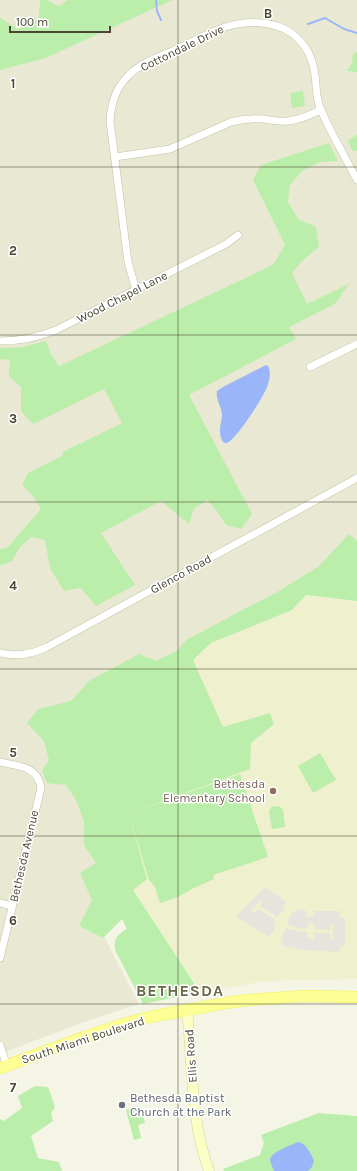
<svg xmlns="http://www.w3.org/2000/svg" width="357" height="1171" font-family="Karla,sans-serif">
	<rect width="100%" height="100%" fill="#f5f5e6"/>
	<path fill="#e9e9d3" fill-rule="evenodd" d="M0,0H357V561L75,711L128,897L93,915L139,1004L84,1022L0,1054ZM294,257L299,266L288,272L282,324L105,386Z"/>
	<path fill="#eff0ce" d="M306,595L357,601V979L266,981L201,992L133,890L129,814L250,769L251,743L274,724L270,714L223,727L193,660L211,643L292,610Z"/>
	<g fill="#baeeaa">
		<path d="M40,0H47L58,6L68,0H172L46,58L0,70V18L18,29L39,17Z"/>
		<path d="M357,52V72L347,71L352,63L353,54Z"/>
		<path d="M303,91L305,106L292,108L290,93Z"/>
		<path d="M357,135V151L352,150L348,140Z"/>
		<path d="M329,143L338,161L320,162L302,171L290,185L288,202L298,219L316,227L319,247L303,260L292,273L307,304L349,284L335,304L289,327L296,339L189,395L252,514L241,529L226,525L217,511L207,500L194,509L189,524L161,501L101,533L135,585L96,606L81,588L64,591L50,568L45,540L31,537L20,547L12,561L0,566V549L7,548L41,509L33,496L22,485L28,473L62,456L63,452L122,423L104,389L33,424L21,411V387L9,376L10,360L0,359V348L22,347L46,341L51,354L59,366L273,265L285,245L253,180L261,165Z"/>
		<path d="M349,534L357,541V601L306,595L292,610L211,643L193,660L223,727L270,713L274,724L251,743L250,769L129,814L147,879L133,890L200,992L143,1004L115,950C113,939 118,934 127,929L122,919L103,938L79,926L92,900L80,873L96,863L84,845V822L76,800L66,785L47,783L42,771L49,760L44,741L27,723L38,709L71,701L89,681L139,654L156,661L177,651L186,640L279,591L319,566Z"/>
		<path d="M320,753L336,780L313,793L298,766Z"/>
		<path d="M240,774L268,857L213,875L214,879L192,889L178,897L160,903L155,887L149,880L129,814Z"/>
		<path d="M279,806L283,810L285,827L272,829L269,812L271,807Z"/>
		<path d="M35,1086L48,1087L55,1107L51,1113L53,1121L31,1136L38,1158L59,1162L62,1171H0V1119L4,1121L22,1108L18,1096Z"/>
		<path d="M140,1106L145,1123L138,1125L141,1138L134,1140L126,1110Z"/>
		<path d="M319,1113L357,1116V1171H308L312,1167L300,1142L273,1154V1168L274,1171H224L223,1169L260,1155L264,1143L261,1135Z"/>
	</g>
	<g fill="#e5e5de">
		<path d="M265,887L286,902L284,906V908L282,913H280L277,917L260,906L263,901L262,900L251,909L252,912L255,913L258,909L276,920L273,924L275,926L273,933H272L269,937L236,916Z"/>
		<path d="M296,909L307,911L306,916L307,917H314L315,911H340V917L345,918V945L340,946L339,952L304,950L281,945L283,940L281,938L286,928L297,931L307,932V937L309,939H314L315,933H330V938L332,939L333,938V926L332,924L330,925V930L315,929L314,925L313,923L308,924L307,929L299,928L287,925L289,918L292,913L295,912Z"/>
	</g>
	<g fill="#9bb6f8">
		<path d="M266,365L268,366C271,371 270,378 268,384C266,394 236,440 227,443C226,443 225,443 224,443C217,435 221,425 222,415C222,407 215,398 217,391L223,387Z"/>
		<path d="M298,1142C306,1143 311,1153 314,1161L312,1167L308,1171H274C273,1168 270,1162 270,1159C271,1152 292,1145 298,1142Z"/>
	</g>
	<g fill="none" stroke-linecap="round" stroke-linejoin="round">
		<g stroke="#9bb6f8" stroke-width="2">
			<path d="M156,0L157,11L161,20"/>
			<path d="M308,24L325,18L344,29L357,33"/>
		</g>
		<defs>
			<g id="street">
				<path d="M115,157L170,149L231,122C242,119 252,118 263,119C271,120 279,122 288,121C300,120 310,115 321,110"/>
				<path d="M136,290L128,262L110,121C111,104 116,87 129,75C142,62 161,56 177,49C208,34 234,17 269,24C279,26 289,30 296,37C311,50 315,67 316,86C317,94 317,102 321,110C331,133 345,157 357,180"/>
				<path d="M0,341C20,341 37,338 56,330L226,244L238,235"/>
				<path d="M310,367L357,344"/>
				<path d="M0,653C17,657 31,655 47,647L357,478"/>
				<path d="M0,762C18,766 38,766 41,788L0,958"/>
				<path d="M0,903L12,906"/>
				<path d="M0,1045L7,1066"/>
			</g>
			<path id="secondary" d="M187,1010C193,1064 190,1120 209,1171"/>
			<path id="primary" d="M0,1068L85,1037L127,1023L150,1017L225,1003L248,1000L305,996L357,997"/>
		</defs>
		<use href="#street" stroke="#c1c1a7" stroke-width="8"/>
		<use href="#secondary" stroke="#d4d68e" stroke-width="11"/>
		<use href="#primary" stroke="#f0f158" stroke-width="12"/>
		<use href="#street" stroke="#fff" stroke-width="7"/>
		<use href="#secondary" stroke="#fbffc6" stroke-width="10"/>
		<use href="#primary" stroke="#fdff95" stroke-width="11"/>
	</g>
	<path fill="none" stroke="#484734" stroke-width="1" stroke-opacity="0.55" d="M178,0V1171M0,167H357M0,335H357M0,502H357M0,669H357M0,836H357M0,1004H357"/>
	<circle fill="#8d6e63" stroke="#fff" stroke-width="1.5" cx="273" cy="791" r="4"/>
	<circle fill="#6b7280" stroke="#fff" stroke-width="1.5" cx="122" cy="1105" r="4"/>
	<g text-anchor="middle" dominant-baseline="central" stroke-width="3" stroke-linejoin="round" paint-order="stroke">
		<g font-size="12" fill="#484734" stroke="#fff">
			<text transform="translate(182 48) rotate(-26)">Cottondale Drive</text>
			<text transform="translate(122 297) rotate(-27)">Wood Chapel Lane</text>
			<text transform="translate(181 574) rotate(-29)">Glenco Road</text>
			<text transform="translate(24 856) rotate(-77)">Bethesda Avenue</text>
			<text transform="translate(83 1040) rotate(-18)">South Miami Boulevard</text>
			<text transform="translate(191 1056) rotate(-94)">Ellis Road</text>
		</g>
		<g font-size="12" fill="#785e54" stroke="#fff" text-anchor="end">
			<text x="265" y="784">Bethesda<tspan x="265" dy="14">Elementary School</tspan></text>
		</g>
		<g font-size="12" fill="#5b616d" stroke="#fff" text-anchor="start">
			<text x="130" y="1098">Bethesda Baptist<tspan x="130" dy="14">Church at the Park</tspan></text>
		</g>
		<g font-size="16" font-weight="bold" letter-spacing="1" fill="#6c694a" stroke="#fff">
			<text x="180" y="990">BETHESDA</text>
		</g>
	</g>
	<g font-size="13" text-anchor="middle" font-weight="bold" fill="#484734" stroke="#fff" stroke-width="3" stroke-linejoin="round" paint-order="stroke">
		<text x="268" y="18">B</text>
		<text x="13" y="88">1</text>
		<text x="13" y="255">2</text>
		<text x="13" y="423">3</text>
		<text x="13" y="590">4</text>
		<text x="13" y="757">5</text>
		<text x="13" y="925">6</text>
		<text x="13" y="1092">7</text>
	</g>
	<path d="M10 26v6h100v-6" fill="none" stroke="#484734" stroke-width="2"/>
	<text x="16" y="26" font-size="12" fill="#484734" stroke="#ffffff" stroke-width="3" paint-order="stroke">100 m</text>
</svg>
